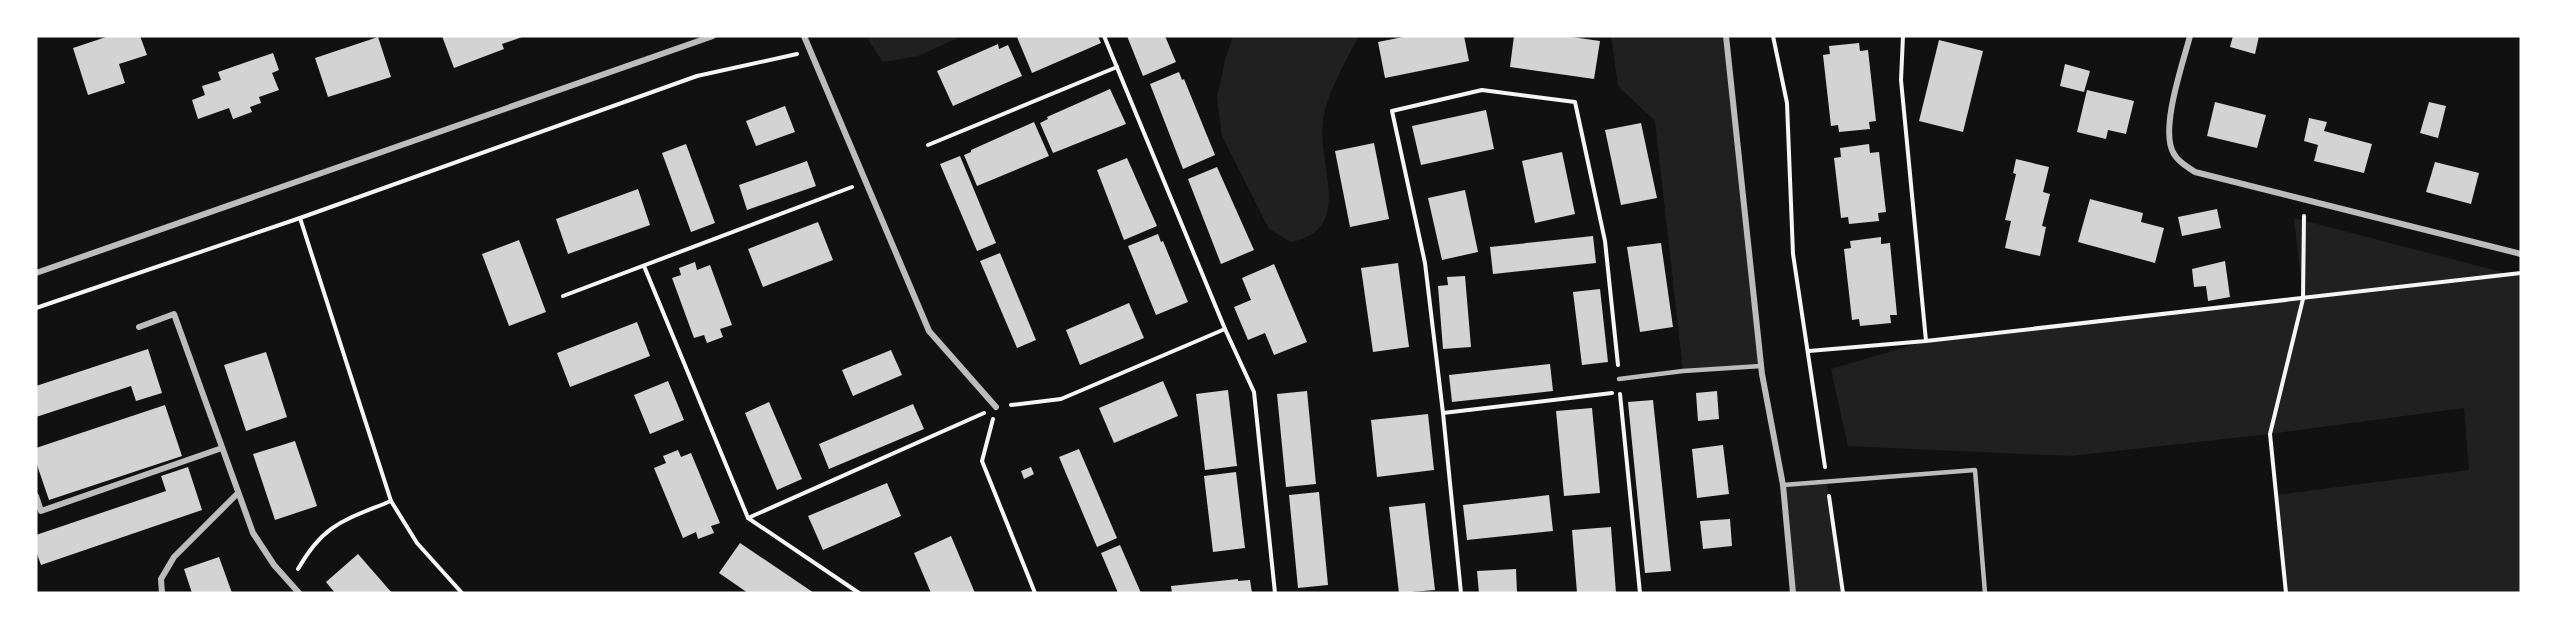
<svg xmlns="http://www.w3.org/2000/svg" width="2557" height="629" font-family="Lato,sans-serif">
	<rect width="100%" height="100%" fill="#111"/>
	<g fill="#202020">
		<path d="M869,36H962L918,56L883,62L869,41Z"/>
		<path d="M1233,36H1359C1348,56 1325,98 1323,121C1317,165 1355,230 1291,242L1269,229L1222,136L1217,98L1225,60Z"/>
		<path d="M1611,36H1726L1761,366L1683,371L1655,121L1618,86Z"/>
		<path d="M2294,218L2521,277V593H2286L2276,495L2469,470L2464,408L2270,434L2070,456L1848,446L1831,369L1926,341L2303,299Z"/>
		<path d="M1827,483L1843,593H1793L1783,485Z"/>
	</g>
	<g fill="#d3d3d3">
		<path d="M109,36H140L147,55L119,64L125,83L88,95L73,48Z"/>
		<path d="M442,36H525L502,44L504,49L454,68Z"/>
		<path d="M1020,36H1098L1101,43L1032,73L1017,37Z"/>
		<path d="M1127,36H1165L1176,62L1143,76Z"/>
		<path d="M1408,36H1464L1469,61L1385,78L1378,42Z"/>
		<path d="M1514,36H1565L1600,41L1594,79L1510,67Z"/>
		<path d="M2233,36H2259L2255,54L2230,47Z"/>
		<path d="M378,37L391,77L328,97L315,58Z"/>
		<path d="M1939,40L1983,51L1963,132L1919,121Z"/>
		<path d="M1859,43L1860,51L1868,50L1876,121L1869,122L1870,129L1839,132L1838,125L1831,126L1823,55L1830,54L1829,46Z"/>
		<path d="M998,44L999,49L1008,45L1022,76L953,106L937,71Z"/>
		<path d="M273,53L279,70L272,73L279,90L259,97L261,103L250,107L252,112L233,119L229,108L198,119L192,100L205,95L202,86L221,80L218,72Z"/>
		<path d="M2065,64L2090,71L2084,92L2060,86Z"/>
		<path d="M1179,72L1182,80L1184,79L1215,155L1183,169L1150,84Z"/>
		<path d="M1110,89L1126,124L1053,153L1040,123L1048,119L1047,117Z"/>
		<path d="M2087,90L2134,101L2126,134L2108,130L2106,139L2077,132Z"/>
		<path d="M2215,102L2266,115L2257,148L2207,136Z"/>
		<path d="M2429,102L2446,106L2438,138L2420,133Z"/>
		<path d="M785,106L795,132L756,146L746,121Z"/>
		<path d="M1486,110L1494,149L1421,165L1412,126Z"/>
		<path d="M2309,118L2327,122L2324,131L2372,144L2364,173L2314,161L2318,145L2304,141Z"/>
		<path d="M1034,122L1049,156L977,186L964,155L971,152V150Z"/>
		<path d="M1641,123L1657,198L1621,205L1605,130Z"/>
		<path d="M1374,143L1389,219L1350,227L1335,151Z"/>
		<path d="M686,144L715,223L691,232L662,153Z"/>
		<path d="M1869,144L1870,153L1879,152L1886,212L1878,213L1879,221L1849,224L1848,217L1841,218L1834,158L1841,157L1840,148Z"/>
		<path d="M1562,152L1575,214L1535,223L1522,161Z"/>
		<path d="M960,156L996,243L977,251L940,164Z"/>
		<path d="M1127,158L1157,226L1124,240L1097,170Z"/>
		<path d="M2016,159L2049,167L2043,192L2050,194L2042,226L2046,227L2040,256L2005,248L2011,221L2005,220L2016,174L2013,173Z"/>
		<path d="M807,161L816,186L747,210L739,185Z"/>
		<path d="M2435,162L2479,173L2471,204L2426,192Z"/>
		<path d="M1217,167L1254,250L1221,264L1188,179Z"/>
		<path d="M638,189L650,225L568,254L556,219Z"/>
		<path d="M1465,190L1478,252L1442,260L1428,198Z"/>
		<path d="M2090,199L2143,213L2141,222L2164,228L2155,263L2078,242Z"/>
		<path d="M2217,209L2221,228L2182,236L2178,217Z"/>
		<path d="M818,222L833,260L763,287L748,249Z"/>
		<path d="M1158,234L1161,242L1163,241L1188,302L1156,315L1128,246Z"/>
		<path d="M1593,236L1596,263L1493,274L1490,247Z"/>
		<path d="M1881,237V244L1890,243L1897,315H1890L1891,323L1860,326L1859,319L1852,320L1844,249L1851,248L1850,241Z"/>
		<path d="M519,240L546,312L509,326L482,254Z"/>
		<path d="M1661,243L1673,327L1640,332L1627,247Z"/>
		<path d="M1000,253L1036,340L1017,348L980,261Z"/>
		<path d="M2225,261L2230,297L2208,301L2206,286L2194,287L2192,269Z"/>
		<path d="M695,262L697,270L710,265L732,325L720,329L723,337L707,343L704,335L694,338L672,278L681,275L679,268Z"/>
		<path d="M1398,263L1409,347L1373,352L1361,268Z"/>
		<path d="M1274,264L1307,342L1274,355L1265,333L1248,340L1234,307L1251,300L1242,278Z"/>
		<path d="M1465,276L1471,347L1443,349L1438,286L1448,285L1447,277Z"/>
		<path d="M1600,289L1608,362L1582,365L1573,292Z"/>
		<path d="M1129,303L1144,338L1080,365L1066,330Z"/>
		<path d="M637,322L650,356L570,387L557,353Z"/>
		<path d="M148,349L162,393L136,401L131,386L36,417V386Z"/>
		<path d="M891,350L902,375L853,396L842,370Z"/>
		<path d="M266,352L287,417L246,431L224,365Z"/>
		<path d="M1550,364L1553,391L1452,402L1449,375Z"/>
		<path d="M668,381L684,420L650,434L634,395Z"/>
		<path d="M1163,381L1178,416L1114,443L1099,408Z"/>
		<path d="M1228,390L1237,466L1205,470L1196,394Z"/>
		<path d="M1307,391L1316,484L1286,487L1277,394Z"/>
		<path d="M1717,391L1719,419L1698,421L1696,393Z"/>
		<path d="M1653,400L1671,571L1645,573L1628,402Z"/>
		<path d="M769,402L802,479L777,490L745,413Z"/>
		<path d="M913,404L924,429L829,469L819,444Z"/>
		<path d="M165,405L182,456L49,500L36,462V448Z"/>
		<path d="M1592,408L1600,493L1564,496L1556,411Z"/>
		<path d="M1428,414L1434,470L1377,477L1371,420Z"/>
		<path d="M295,441L317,506L275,520L253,454Z"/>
		<path d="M1723,445L1729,494L1697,498L1692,449Z"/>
		<path d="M1079,449L1117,538L1097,547L1059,457Z"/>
		<path d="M678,450L681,457L691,453L720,523L711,526L714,533L698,539L696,532L683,538L654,468L666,463L663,456Z"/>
		<path d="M188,467L202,510L41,565L36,551V535L166,491L161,476Z"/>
		<path d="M1031,467L1034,474L1024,479L1021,471Z"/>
		<path d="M1236,472L1245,548L1213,552L1204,476Z"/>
		<path d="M887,483L901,516L823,550L808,516Z"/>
		<path d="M1319,492L1328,585L1298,588L1289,495Z"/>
		<path d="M1549,495L1553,531L1467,540L1463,505Z"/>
		<path d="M1425,503L1435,590L1399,593L1389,507Z"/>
		<path d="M1730,519L1732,546L1703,549L1700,521Z"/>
		<path d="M1611,527L1616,593H1577L1572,530Z"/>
		<path d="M951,536L975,593H931L914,553Z"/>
		<path d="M740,543L814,593H748L719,573Z"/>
		<path d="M1120,545L1141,593H1118L1101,553Z"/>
		<path d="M358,554L392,593H335L326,582Z"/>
		<path d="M219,557L232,593H192L184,569Z"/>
		<path d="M1516,569L1517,593H1479L1477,571Z"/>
		<path d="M1238,579V581L1250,580L1252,593H1172L1171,586Z"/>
	</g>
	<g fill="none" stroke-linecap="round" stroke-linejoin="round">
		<g stroke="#f5f5f5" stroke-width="4">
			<path d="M1773,36L1787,103L1793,254L1825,467"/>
			<path d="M1903,36L1901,80L1926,341"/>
			<path d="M928,145L1117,67"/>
			<path d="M300,218L697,76L797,54"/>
			<path d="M644,266L748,518"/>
			<path d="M563,296L852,187"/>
			<path d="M36,308L300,218L391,501L417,543L462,593"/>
			<path d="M1225,329L1254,392L1275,593"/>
			<path d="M1809,351L1926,341L2521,273"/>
			<path d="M1620,394L1640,593"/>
			<path d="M1011,405L1061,399L1225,329L1104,36"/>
			<path d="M1443,413L1612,393"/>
			<path d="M993,419L982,461L1035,593"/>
			<path d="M1829,496L1843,593"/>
			<path d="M298,569C324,523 345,520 391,501"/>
			<path d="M859,593L748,518L984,413"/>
			<path d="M1461,593L1443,413L1425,263L1392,111L1482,90L1575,102L1605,241L1618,365"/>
			<path d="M2286,593L2270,434L2303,299L2304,216"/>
		</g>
		<g stroke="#bcbcbc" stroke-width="4.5">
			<path d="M1619,379L1683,371L1761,366"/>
			<path d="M1783,485L1975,470L1985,593"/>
		</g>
		<g stroke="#bcbcbc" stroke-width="6">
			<path d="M804,36L929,331L996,407"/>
			<path d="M1726,36L1762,374L1783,485L1793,593"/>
			<path d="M2190,36C2183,63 2159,131 2174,154C2179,163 2188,167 2195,172L2521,254"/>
			<path d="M36,273L713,36"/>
			<path d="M139,327L174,314L253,533L274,565L299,593"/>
			<path d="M36,496L41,511L222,448"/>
			<path d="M162,593L161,579L174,557L238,493"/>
		</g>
	</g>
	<rect width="2557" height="629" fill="none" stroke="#ffffff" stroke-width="75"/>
</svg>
